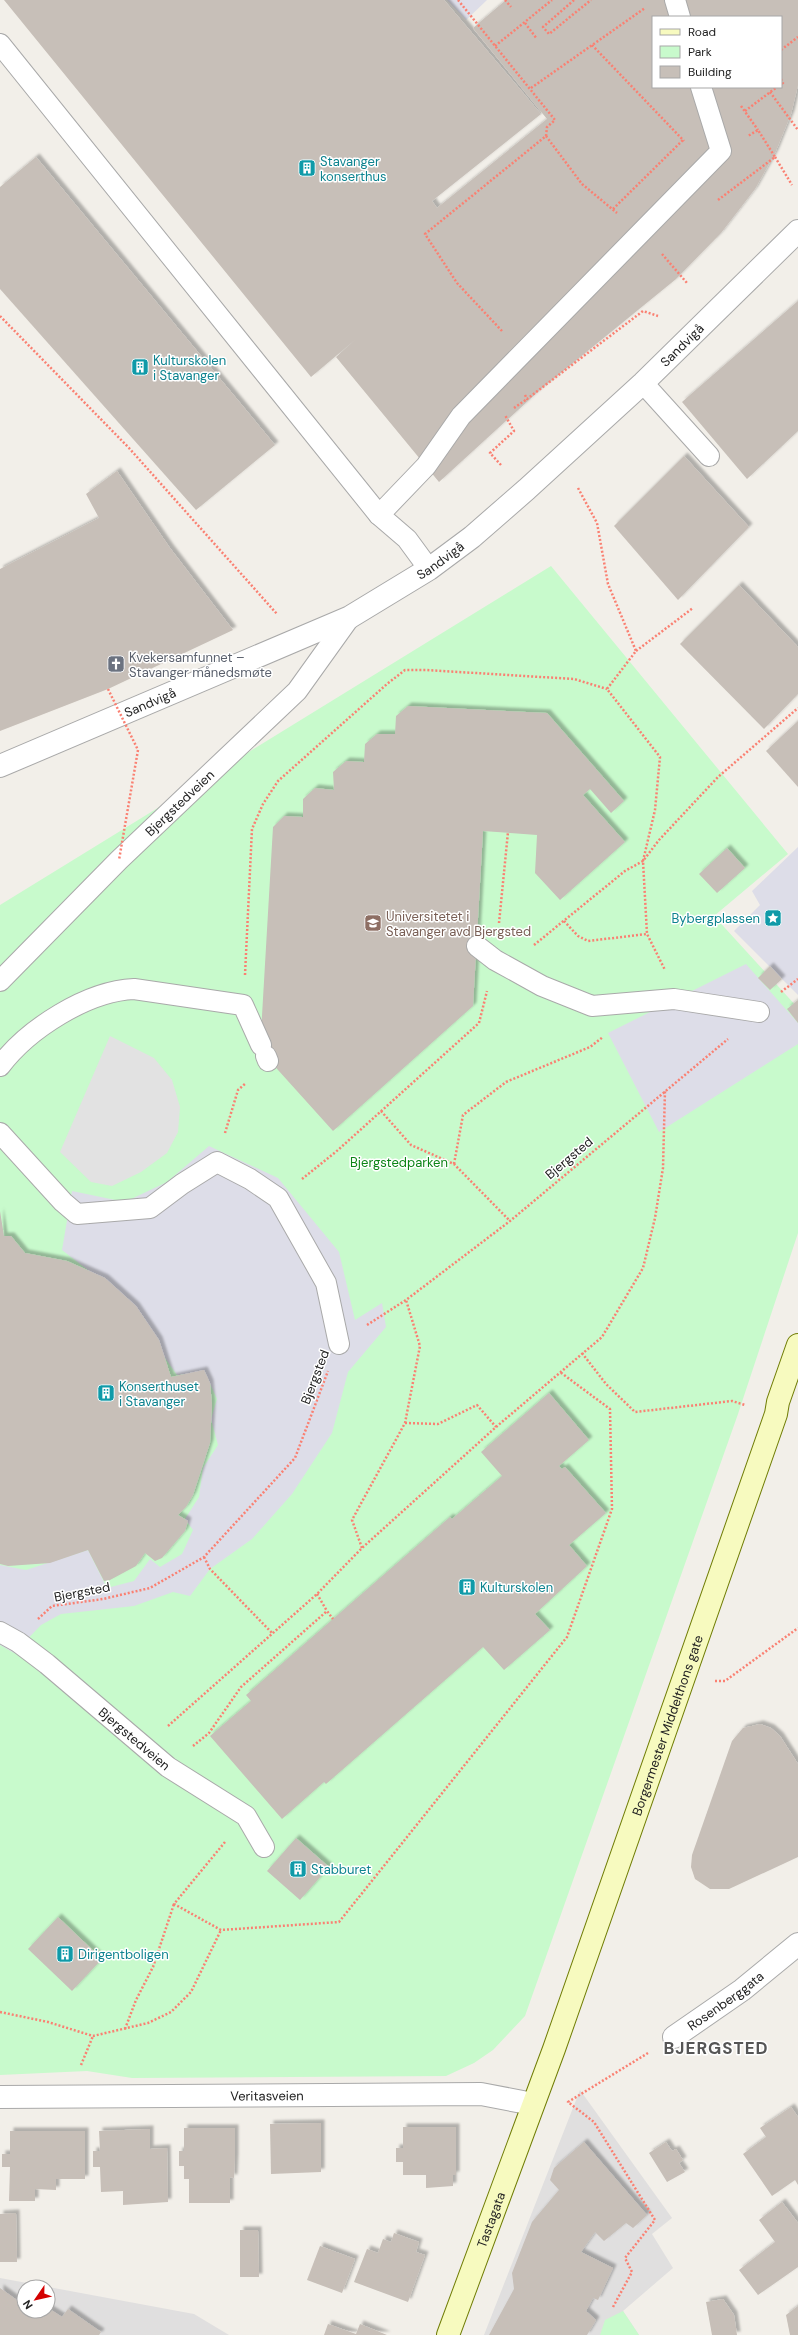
<svg xmlns="http://www.w3.org/2000/svg" width="798" height="2335" font-family="'DM Sans',sans-serif">
	<defs>
		<filter id="shadow"><feDropShadow dx="3.5" dy="-3.5" stdDeviation="1" flood-color="#0004"/></filter>
	</defs>
	<rect width="100%" height="100%" fill="#f2efe9"/>
	<g fill="#e0dfdf" fill-rule="evenodd">
		<path d="M580,2090L672,2218L652,2234L673,2268L623,2311L639,2335H484Z"/>
		<path d="M0,2278L194,2314L229,2335H0ZM24,2287H48V2311H24Z"/>
	</g>
	<g fill="#c8facc">
		<path d="M551,566L788,854L714,916L798,1008V1233L738,1414L525,2016L493,2050L474,2063L446,2076L132,2078L87,2071L0,2075V905Z"/>
		<path d="M623,2311L639,2335H600L605,2320Z"/>
	</g>
	<path fill="#e2e2e2" d="M110,1036L154,1058L172,1080L180,1107L178,1132L167,1153L141,1172L112,1186L91,1182L60,1152Z"/>
	<g fill="#dddde8">
		<path d="M447,0H487L466,20Z"/>
		<path d="M798,847V995L734,931L760,905L752,891Z"/>
		<path d="M746,964L798,1023V1044L659,1132L608,1033Z"/>
		<path d="M209,1146L278,1178L339,1252L355,1320L382,1303L386,1327L348,1372L332,1433L292,1494L252,1539L210,1569L190,1596L173,1592L134,1606L61,1614L41,1625L14,1653L0,1645V1565L26,1570L88,1550L107,1588L134,1581L150,1559L160,1567L182,1554L193,1530L185,1519L199,1497L203,1468L218,1445L211,1419L217,1399L205,1373L177,1375L121,1296L62,1250L72,1191L125,1202L167,1182Z"/>
	</g>
	<g fill="#c7bfb8" fill-rule="evenodd" filter="url(#shadow)">
		<path d="M4,0H444L541,114L432,201L437,208L547,119L473,28L506,0H798V85L791,114L775,153L755,189L721,233L676,279L541,389L439,482L336,357L356,339L311,377ZM653,17H781V87H653Z"/>
		<path d="M36,157L275,445L196,510L0,289V187Z"/>
		<path d="M798,301V431L747,479L682,402Z"/>
		<path d="M684,456L749,527L678,600L614,526Z"/>
		<path d="M117,471L170,548L233,630L108,689L0,731V569L99,518L86,494Z"/>
		<path d="M739,585L798,647V694L764,729L680,644Z"/>
		<path d="M408,706L547,713L624,801L611,813L590,789L583,795L625,842L560,900L535,873L537,835L483,831L473,1006L333,1131L260,1050L273,827L284,816L303,817V799L315,788L334,790L333,772L346,761L364,762L365,744L377,734H395L396,716Z"/>
		<path d="M798,721V787L766,751Z"/>
		<path d="M727,848L745,868L717,893L699,874Z"/>
		<path d="M770,966L782,979L770,990L758,978Z"/>
		<path d="M798,1000V1023L787,1009Z"/>
		<path d="M0,1211L4,1236H11L25,1253L67,1261L105,1278L136,1306L159,1340L171,1377L204,1370L210,1383L212,1404L210,1443L193,1495L186,1507L178,1515L188,1521L185,1531L162,1558L155,1561L145,1553L136,1566L110,1580L104,1581L88,1550L50,1563L8,1566L0,1564Z"/>
		<path d="M549,1393L589,1440L559,1466L562,1469L565,1467L606,1513L569,1545L587,1566L535,1614L550,1630L504,1670L483,1647L326,1784L324,1782L282,1819L210,1736L251,1701L246,1695L450,1517L452,1519L502,1476L481,1452Z"/>
		<path d="M760,1724L771,1728L780,1736L798,1764V1857L729,1889H710L695,1879L691,1867L692,1855L732,1741L743,1728Z"/>
		<path d="M296,1838L329,1867L300,1900L267,1871Z"/>
		<path d="M58,1917L102,1959L72,1991L28,1949Z"/>
		<path d="M791,2107L798,2117V2185L795,2180L772,2196L743,2154L766,2137L760,2128Z"/>
		<path d="M321,2123V2172L271,2174L270,2124Z"/>
		<path d="M403,2127H456V2175H453V2186L426,2188V2175H403V2162H396V2148H403Z"/>
		<path d="M184,2128H235V2157L234,2178L230,2177V2203H189V2179H184V2166H179V2151H184Z"/>
		<path d="M150,2129V2149L167,2148L168,2202L123,2205V2191L101,2192L100,2167H93V2151H100L99,2131Z"/>
		<path d="M10,2131H85V2179H56V2190L35,2189V2201H9L10,2167H2V2154H10Z"/>
		<path d="M584,2142L647,2215L633,2228L626,2223L604,2241L595,2232L581,2252L613,2268L598,2300L593,2298L586,2311L596,2320L587,2335H489L514,2289L512,2273L532,2222L559,2190L550,2180L554,2168Z"/>
		<path d="M666,2142L672,2151L676,2149L683,2160L679,2163L685,2172L667,2182L649,2153Z"/>
		<path d="M782,2202L798,2223V2267L758,2295L739,2270L775,2242L759,2220Z"/>
		<path d="M16,2213L17,2262H0V2214Z"/>
		<path d="M240,2230H258L259,2277H240Z"/>
		<path d="M394,2233L419,2242L416,2252L425,2255L408,2302L354,2282L367,2249L378,2253L383,2239L391,2242Z"/>
		<path d="M320,2246L355,2259L342,2293L307,2280Z"/>
		<path d="M0,2288L21,2303L24,2299V2311H48V2308L62,2317L68,2309L101,2332L99,2335H0Z"/>
		<path d="M723,2299L734,2315L737,2335H712L706,2302Z"/>
		<path d="M798,2306V2335H790L786,2315Z"/>
		<path d="M328,2324L356,2334L360,2324L387,2335H324Z"/>
	</g>
	<g fill="none" stroke-linecap="round" stroke-linejoin="round">
		<defs>
			<g id="service">
				<path d="M675,0L680,17"/>
				<path d="M0,44L379,515L407,539L429,569"/>
				<path d="M643,383L709,456"/>
				<path d="M379,515L426,466L461,416L721,151L701,87"/>
				<path d="M477,946L495,960L542,986L592,1006L674,999L759,1012"/>
				<path id="s1" d="M0,981L119,860L297,691L350,617"/>
				<path d="M266,1056L268,1061"/>
				<path d="M0,1066C28,1029 87,991 134,989L243,1005L261,1045"/>
				<path d="M0,1133L63,1202L77,1214L150,1208L182,1184L217,1162L250,1179L278,1198L326,1283L339,1344"/>
				<path id="s2" d="M0,1632L18,1642L47,1664L168,1767L246,1816L264,1847"/>
			</g>
			<g id="minor">
				<path id="s3" d="M0,766L350,617L429,569L472,537L527,489L643,383L798,231"/>
				<path id="s4" d="M674,2037L742,1990L798,1944"/>
				<path id="s5" d="M0,2097L481,2094L533,2104"/>
			</g>
			<g id="secondary">
				<path id="s6" d="M448,2335L554,2049L776,1414L778,1402L798,1345"/>
			</g>
		</defs>
		<use href="#service" stroke="#a9a9a9" stroke-width="22"/>
		<use href="#minor" stroke="#a9a9a9" stroke-width="24"/>
		<use href="#secondary" stroke="#707d05" stroke-width="24"/>
		<g stroke="#fa8072" stroke-width="2.5" stroke-dasharray="2 2" stroke-linecap="butt">
			<path d="M458,0L555,120L547,127L546,136"/>
			<path d="M505,0L511,7"/>
			<path d="M574,0L543,27L549,34L591,0"/>
			<path d="M525,23L537,39"/>
			<path d="M592,45L684,141"/>
			<path d="M495,46L552,0"/>
			<path d="M781,50L798,37"/>
			<path d="M781,79L783,83L781,84"/>
			<path d="M531,88L645,8"/>
			<path d="M770,92L798,130"/>
			<path d="M741,106L758,130"/>
			<path d="M745,111L777,87"/>
			<path d="M775,157L792,185"/>
			<path d="M718,200L775,157L758,130L748,136"/>
			<path d="M613,209L683,140"/>
			<path d="M662,254L687,283"/>
			<path d="M0,316L129,448L277,614"/>
			<path d="M502,331L457,283L425,234L546,136L582,184L617,213"/>
			<path d="M525,395L527,399L643,311L658,316"/>
			<path d="M514,408L527,399"/>
			<path d="M501,465L490,453L514,431L505,415"/>
			<path d="M578,488L597,523L608,584L636,651L607,689L660,757L655,810L643,861L647,934L665,970"/>
			<path d="M636,651L693,608"/>
			<path d="M564,921L578,936L588,941L647,934"/>
			<path d="M499,923L508,832"/>
			<path d="M534,945L625,871L643,861L659,840L718,777L798,708"/>
			<path d="M245,975L252,829L263,804L278,781L387,684L405,670H426L574,679L607,689"/>
			<path d="M781,992L798,979"/>
			<path d="M381,1111L411,1145L454,1164L510,1221"/>
			<path d="M225,1133L238,1090L246,1083"/>
			<path d="M454,1164L463,1115L506,1082L590,1047L603,1037"/>
			<path d="M302,1179L338,1150L479,1023L487,991"/>
			<path d="M367,1325L406,1300L510,1221L728,1039"/>
			<path d="M582,1353L606,1384L635,1412L732,1401L745,1405"/>
			<path d="M405,1423L438,1424L477,1405L496,1427"/>
			<path d="M362,1548L352,1520L405,1423L420,1346L406,1300"/>
			<path d="M204,1557L210,1569L273,1634"/>
			<path d="M317,1594L327,1611"/>
			<path d="M38,1619L52,1606L103,1599L150,1588L204,1557L295,1458L328,1371"/>
			<path d="M715,1681H725L798,1628"/>
			<path d="M168,1726L317,1594L362,1548L496,1427L602,1337L643,1268L655,1218L663,1168L665,1090"/>
			<path d="M193,1746L209,1733L241,1687L327,1611L333,1619"/>
			<path d="M225,1842L174,1904L221,1930L339,1922L567,1637L612,1509L610,1409L560,1372"/>
			<path d="M0,2012L48,2022L93,2036L148,2023L171,2012L191,1992L221,1930"/>
			<path d="M125,2029L136,2000L153,1967L174,1904"/>
			<path d="M81,2065L93,2036"/>
			<path d="M613,2307L632,2272L625,2258L655,2220L594,2122L568,2102L648,2053"/>
		</g>
		<use href="#service" stroke="#fff" stroke-width="20"/>
		<use href="#minor" stroke="#fff" stroke-width="22"/>
		<use href="#secondary" stroke="#f7fabf" stroke-width="22"/>
		<path stroke="#fa8072" stroke-width="2.5" stroke-dasharray="2 2" stroke-linecap="butt" d="M108,689L138,750L119,860"/>
	</g>
	<defs>
		<symbol id="building-square" viewBox="-11 -11 22 22"><rect x="-9" y="-9" width="18" height="18" rx="4" fill="#0f9aa8" stroke="#fff"/><path d="M-4-6H4V6H1V3H-1V6H-4ZM-2.5-4.3h1.7v1.8h-1.7ZM.8-4.3h1.7v1.8H.8ZM-2.5-1h1.7V.8h-1.7ZM.8-1h1.7V.8H.8Z" fill="#fff"/></symbol>
		<symbol id="church-square" viewBox="-11 -11 22 22"><rect x="-9" y="-9" width="18" height="18" rx="4" fill="#6b7280" stroke="#fff"/><path d="M-1.2-6h2.4v3.5h3.3v2.4h-3.3V6h-2.4V-.1h-3.3v-2.4h3.3Z" fill="#fff"/></symbol>
		<symbol id="sight-square" viewBox="-11 -11 22 22"><rect x="-9" y="-9" width="18" height="18" rx="4" fill="#0f9aa8" stroke="#fff"/><path d="M0-6L1.8-2.2L6-1.7L2.9 1.2L3.7 5.4L0 3.3L-3.7 5.4L-2.9 1.2L-6-1.7L-1.8-2.2Z" fill="#fff"/></symbol>
		<symbol id="university-square" viewBox="-11 -11 22 22"><rect x="-9" y="-9" width="18" height="18" rx="4" fill="#8d6e63" stroke="#fff"/><path d="M0-5L7-2L0 1L-7-2ZM-4 1L0 2.5L4 1V4Q0 6-4 4Z" fill="#fff"/></symbol>
	</defs>
	<g fill-rule="evenodd">
		<use href="#building-square" x="297" y="158" width="20" height="20"/>
		<use href="#building-square" x="130" y="357" width="20" height="20"/>
		<use href="#church-square" x="106" y="654" width="20" height="20"/>
		<use href="#sight-square" x="763" y="908" width="20" height="20"/>
		<use href="#university-square" x="363" y="913" width="20" height="20"/>
		<use href="#building-square" x="96" y="1383" width="20" height="20"/>
		<use href="#building-square" x="457" y="1577" width="20" height="20"/>
		<use href="#building-square" x="288" y="1859" width="20" height="20"/>
		<use href="#building-square" x="55" y="1944" width="20" height="20"/>
	</g>
	<g text-anchor="middle" dominant-baseline="central" stroke-width="3" stroke-linejoin="round" paint-order="stroke">
		<g font-size="13" fill="#0d838f" stroke="#fff" text-anchor="start">
			<text x="320" y="161">Stavanger<tspan x="320" dy="15">konserthus</tspan></text>
			<text x="153" y="360">Kulturskolen<tspan x="153" dy="15">i Stavanger</tspan></text>
			<text x="760" y="918" text-anchor="end">Bybergplassen</text>
			<text x="119" y="1386">Konserthuset<tspan x="119" dy="15">i Stavanger</tspan></text>
			<text x="480" y="1587">Kulturskolen</text>
			<text x="311" y="1869">Stabburet</text>
			<text x="78" y="1954">Dirigentboligen</text>
		</g>
		<g font-size="13" fill="#222" stroke="#fff">
			<text stroke="none"><textPath href="#s3" startOffset="811">Sandvigå</textPath></text>
			<text stroke="none"><textPath href="#s3" startOffset="487">Sandvigå</textPath></text>
			<text stroke="none"><textPath href="#s3" startOffset="163">Sandvigå</textPath></text>
			<text stroke="none"><textPath href="#s1" startOffset="253">Bjergstedveien</textPath></text>
			<text transform="translate(569 1158) rotate(-40)">Bjergsted</text>
			<text transform="translate(315 1377) rotate(-69)">Bjergsted</text>
			<text transform="translate(82 1592) rotate(-11)">Bjergsted</text>
			<text stroke="none"><textPath href="#s6" startOffset="648">Borgermester Middelthons gate</textPath></text>
			<text stroke="none"><textPath href="#s2" startOffset="172">Bjergstedveien</textPath></text>
			<text stroke="none"><textPath href="#s4" startOffset="63">Rosenberggata</textPath></text>
			<text stroke="none"><textPath href="#s5" startOffset="267">Veritasveien</textPath></text>
			<text stroke="none"><textPath href="#s6" startOffset="123">Tastagata</textPath></text>
		</g>
		<g font-size="13" fill="#5b616d" stroke="#fff" text-anchor="start">
			<text x="129" y="657">Kvekersamfunnet –<tspan x="129" dy="15">Stavanger månedsmøte</tspan></text>
		</g>
		<g font-size="13" fill="#785e54" stroke="#fff" text-anchor="start">
			<text x="386" y="916">Universitetet i<tspan x="386" dy="15">Stavanger avd Bjergsted</tspan></text>
		</g>
		<g font-size="13" fill="#0c8416" stroke="#fff">
			<text x="399" y="1162">Bjergstedparken</text>
		</g>
		<g font-size="17" font-weight="bold" letter-spacing="1" fill="#555" stroke="#fff">
			<text x="716" y="2048">BJERGSTED</text>
		</g>
	</g>
	<rect x="652" y="16" width="130" height="72" fill="#ffffff" stroke="#a7a7a7"/>
	<rect x="660" y="29" width="20" height="6" fill="#f7fabf" stroke="#a7a7a7"/>
	<text x="688" y="36" font-size="12" fill="#222222">Road</text>
	<rect x="660" y="46" width="20" height="12" fill="#c8facc" stroke="#a7a7a7"/>
	<text x="688" y="56" font-size="12" fill="#222222">Park</text>
	<rect x="660" y="66" width="20" height="12" fill="#c7bfb8" stroke="#a7a7a7"/>
	<text x="688" y="76" font-size="12" fill="#222222">Building</text>
	<g transform="translate(36 2299) rotate(236)"><circle r="19" fill="#ffffff" stroke="#a7a7a7"/>
	<path d="M0-3L7 15L0 10L-7 15Z" fill="#d40000"/>
	<text y="-6" font-size="11" font-weight="bold" text-anchor="middle" fill="#222222">N</text>
	</g>
</svg>
